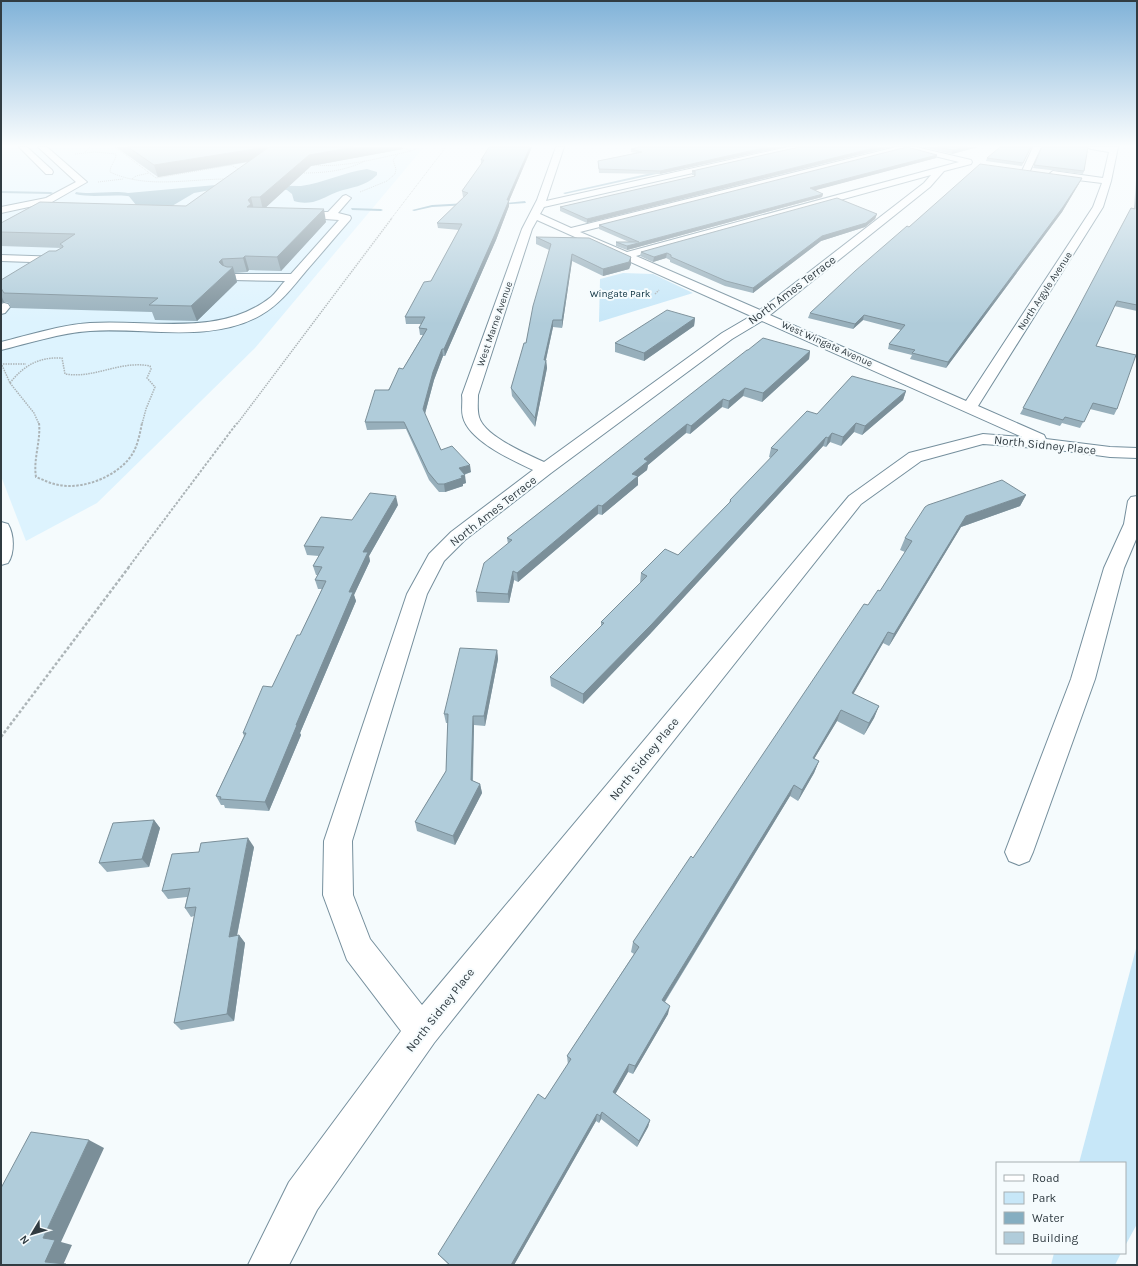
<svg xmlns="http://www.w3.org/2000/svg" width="1138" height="1266" font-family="Karla,sans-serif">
	<rect width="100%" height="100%" fill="#f5fbfd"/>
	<path fill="#ddf3fe" d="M1,147H424L255,348L97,503L26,541L1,476Z"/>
	<g fill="#c7e7f8">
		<path d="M623,273L653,274L693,293L599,322L600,279Z"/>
		<path d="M1137,945V1224L1125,1246V1163H1079Z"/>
		<path d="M1054,1253H1121L1115,1265H1051Z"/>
	</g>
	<path fill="#85aec1" d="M367,169L377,172V175C365,187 351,187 337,192C329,195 321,200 313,202C306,203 300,203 294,201L292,194L287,190L233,186L194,193L167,209L136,205L128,195V193L216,185L301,186C324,183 344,172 367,169Z"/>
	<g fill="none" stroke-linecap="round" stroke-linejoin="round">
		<g fill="#85aec1" fill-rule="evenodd">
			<path d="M660,171L661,173L565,194L563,193Z"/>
			<path d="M1,191L51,192L53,193L51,194L1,193Z"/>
			<path d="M76,192C96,196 121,187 140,197L138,198C117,192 96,199 75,194Z"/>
			<path d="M525,201L526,203L499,205L497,204Z"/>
			<path d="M467,203L468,205L432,207L414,211L412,210L432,205Z"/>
			<path d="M351,208L381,209L383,210L381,211L352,210Z"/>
		</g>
		<defs>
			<g id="minor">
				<path d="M19,147H27L52,170L53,172L52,174H46Z"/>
				<path d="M38,147H47L87,182L52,202L1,213V207L46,198L76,182Z"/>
				<path d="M556,147H564L546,201L788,147H802L798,149L544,207L540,214L571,228L896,147H916L971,160L972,162L971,164L944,171L930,187L770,315L966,401L1093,207L1102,183L1053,177L1049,174L1053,171L1103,178L1109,152L1091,149L1087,147H1118L1111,181L1103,207L978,406L1044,435L1046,439L1110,447L1137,448V458L1110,457L1051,449L983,444L921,461L861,504L434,1043L317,1210L289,1265H248L289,1182L401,1031L347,960L323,895L324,841L407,594L429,554L451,532L533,470C512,460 469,441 463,417C461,410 463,402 462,395L522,229L537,200ZM906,149L959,162L627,252L580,232ZM931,175L924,183L760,310L636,256ZM537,220L751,316L722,333L544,462C527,454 484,436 479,417C477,410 478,402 478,395L532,229ZM762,321L1022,437L983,434L909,453L849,496L422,1005L370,939L353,895L352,841L427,594L444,561L465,540L551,473L732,339Z"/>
				<path d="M1033,147H1041L1029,173H1023L1022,171Z"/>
				<path d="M346,195L351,198L338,213L350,216L351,218L350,220C335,237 321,254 306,271C292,288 280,304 261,315C211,344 144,327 90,331C60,333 30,343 1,350V342C30,335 60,325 90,323C151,319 219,338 271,297C276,293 280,286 285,281L231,280L227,278L225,276L227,274H291L339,220L295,217L291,216L290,214L291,212H328L343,196Z"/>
				<path d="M1,255L62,257L68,260L62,263L1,261Z"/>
				<path d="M4,303L8,304L10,307L5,313L1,314V304Z"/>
				<path d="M1137,496V537L1124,568L1095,679L1033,852L1029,861L1019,865L1009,861L1005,852L1071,679L1104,568L1124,524L1128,501L1131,497Z"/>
				<path d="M1,522L8,524C14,534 15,553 8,563L1,565Z"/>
			</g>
		</defs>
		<use href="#minor" stroke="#758f9d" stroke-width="2"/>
		<g stroke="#acb4b7" stroke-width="1" stroke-dasharray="1 1" stroke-linecap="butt">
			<path d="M115,147L156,178L231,165L240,170"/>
			<path d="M401,147L411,151"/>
			<path d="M85,152L90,147"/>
			<path d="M75,154L95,152L116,154C116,161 110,165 110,172C146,189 188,179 227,179"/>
			<path d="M316,165C343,168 384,157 411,151L416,149L415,147"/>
			<path d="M302,173C324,173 345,171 365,161"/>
			<path d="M132,179L136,176L149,173"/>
			<path d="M98,182L123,179"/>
			<path d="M360,192L387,181L395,174L396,169L393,160L398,154"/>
			<path d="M391,219L446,147"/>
		</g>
		<g stroke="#acb4b7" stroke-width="1.5" stroke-dasharray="1.5 1" stroke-linecap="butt">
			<path d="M655,294L659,290"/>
			<path d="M1,363L10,383"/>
			<path d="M3,364H26"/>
			<path d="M10,383L34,413L39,424"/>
			<path d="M10,383C24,365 39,357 62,358L65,374C95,379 120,360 150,366L151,369L147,378L155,387L146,409L142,424"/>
			<path d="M237,424L392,218"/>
		</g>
		<g stroke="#acb4b7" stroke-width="2" stroke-dasharray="2.5 1.5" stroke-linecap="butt">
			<path d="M39,423C41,441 33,459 36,477C44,480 51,484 59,485C85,490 120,475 133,453C138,444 140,433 142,423"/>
			<path d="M128,568L237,423"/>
		</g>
		<path stroke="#acb4b7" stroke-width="2.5" stroke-dasharray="3 2" stroke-linecap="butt" d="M1,737L129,567"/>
		<use href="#minor" fill="#fff" fill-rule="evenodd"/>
	</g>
	<g fill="#97afbb">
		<path d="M116,147H402L403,149L311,166L265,208L326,222L281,271L249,270L247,272L235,273L237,282L197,321L155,320L152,312L11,308L9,303L4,302L1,303V280L62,248L1,246V223L186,206L249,162L158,177Z"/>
		<path d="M489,147H532L509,201V206L496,240L445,356H443L434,380L425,414L441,450L471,472L464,475L466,483L463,484V486L445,492H439L429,480L406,429L367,430L365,422L403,369L423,335H420L419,328L422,324H406L405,317L431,281L459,230L438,228L437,223L464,197H463L462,191L481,164V160Z"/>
		<path d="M633,147H782L660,174L599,173L598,161L636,153L631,152V149L636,148Z"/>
		<path d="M800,147H890L587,223L560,211V207L695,177L694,175H692V171Z"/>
		<path d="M922,147H978L952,154Z"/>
		<path d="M1031,147L1022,166L986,161L987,158Z"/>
		<path d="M1042,147H1088L1084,171L1083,174L1033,168Z"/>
		<path d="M937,155L936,158L815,190L823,194L822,197L627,250L616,246V242H629L599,229V225Z"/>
		<path d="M1137,166V311L1114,306L1096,346L1117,409L1114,415L1090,409L1080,428L1062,423L1060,426L1020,414L1134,208Z"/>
		<path d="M1082,178L1080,182L1062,212L946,368L910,359L912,355L888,349L889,344L901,330L863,320L853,329L808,318L810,313L909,227Z"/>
		<path d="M877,214L875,219L865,227L821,241L753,293L725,286L670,262V260L666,258L653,262L640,256L641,252Z"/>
		<path d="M536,237L631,264L629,269L603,276L572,261L562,328L553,327L546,360L547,368L535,427L512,396L511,388L526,343L549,250L536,244Z"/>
		<path d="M695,318L694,326L644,361L615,352V343Z"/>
		<path d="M748,350L810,351L809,359L762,402L743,396L728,409L722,407L690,434L686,433L648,465L647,470L638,477V485L602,515L598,514L518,582L514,580L509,603L477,602L476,592L508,544L507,538Z"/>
		<path d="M906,391L903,400L862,435L854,432L841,446L830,442L826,447L823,446L650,634L583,704L551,686L550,677L601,626V622L641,583H640L641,573L678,555L729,503L730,500L771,458L769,457L771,448L817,414Z"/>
		<path d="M1026,495L1020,506L961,527L889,646L883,643L853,694L879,706L874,718L864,735L837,721L814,759L819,761L814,773L798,801L790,796L665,1002L668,1014L633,1074L628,1072L615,1094L650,1120L648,1127L637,1147L601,1119L599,1123L596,1121L514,1265H449L438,1254L568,1065L567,1056L634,954L631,952L633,942L693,858L868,605L880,591L905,552L900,550L905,538Z"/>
		<path d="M398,505L369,556L370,561L354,595L356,601L300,733L301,735L269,811L225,808L224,805H221L216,796L244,736L243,733L272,687L300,635L322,589H318L315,580L318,575H316L313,566L319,556L307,555L304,546Z"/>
		<path d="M497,650L498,659L485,726L474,725L473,781L480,784L482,793L455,845L417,831L415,822L446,771L448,723H446L444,714Z"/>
		<path d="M154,820L160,828L149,867L107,872L99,863Z"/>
		<path d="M254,847L237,936L239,935L245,943L234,1021L181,1030L174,1023L194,916L191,917L185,908L187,897L168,899L162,891Z"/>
	</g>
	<g fill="#7b8f99">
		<path d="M267,147H270L273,157L158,177L154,165Z"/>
		<path d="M354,147H402L403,149L311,166L263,210L260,197L309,155Z"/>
		<path d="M530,147H532L509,201V206L496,240L445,356L444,349L507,200Z"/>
		<path d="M768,147H782L660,174V171Z"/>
		<path d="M878,147H890L587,223V219Z"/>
		<path d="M967,147H978L952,154L953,150Z"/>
		<path d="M937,155L936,158L809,192L810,188Z"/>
		<path d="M1082,178L1080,182L1062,212L946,368L948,362Z"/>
		<path d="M823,194L822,197L627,250V246Z"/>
		<path d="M251,197L254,210L247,207L248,200Z"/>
		<path d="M324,209L326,222L281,271L277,257Z"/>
		<path d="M877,214L875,219L865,227L821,241L753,293V288L822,236Z"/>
		<path d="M667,253L666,258L653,262L654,257Z"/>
		<path d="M572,254V261L562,328V320Z"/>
		<path d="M245,256L249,270L247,272L243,258Z"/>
		<path d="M631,257V264L629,269L603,276V269Z"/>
		<path d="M222,259L226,273L219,262Z"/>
		<path d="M233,267L237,282L197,321L191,306Z"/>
		<path d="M1,295L4,302L1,303Z"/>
		<path d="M864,315L863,320L853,329L855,324Z"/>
		<path d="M695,318L694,326L644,361V353Z"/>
		<path d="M553,320V327L544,368V360Z"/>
		<path d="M442,349L443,356L434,380L424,417L423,409L433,372Z"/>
		<path d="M810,351L809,359L762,402L763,393Z"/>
		<path d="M546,360L547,368L535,427V418Z"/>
		<path d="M745,388L743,396L728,409L729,401Z"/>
		<path d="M906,391L903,400L862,435L865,426Z"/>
		<path d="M723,399L722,407L690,434L691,426Z"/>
		<path d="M856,423L854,432L841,446L843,437Z"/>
		<path d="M687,424L686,433L648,465L647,470L638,477V485L602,515V506L644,459Z"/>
		<path d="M832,433L830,442L826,447L828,438Z"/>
		<path d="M826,437L823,446L650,634L583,704V694Z"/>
		<path d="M470,465L471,472L459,476V468Z"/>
		<path d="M465,475L466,483L463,484V486L445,492L444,484Z"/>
		<path d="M1026,495L1020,506L961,527L889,646L894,634L966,516Z"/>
		<path d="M396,496L398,505L369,556L370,561L354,595L356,601L300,733L301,735L269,811L265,802L349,592L363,552Z"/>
		<path d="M598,505V514L518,582L517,573Z"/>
		<path d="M513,571L514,580L509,603L508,594Z"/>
		<path d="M888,632L883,643L847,705L852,693Z"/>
		<path d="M497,650L498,659L485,726L484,716Z"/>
		<path d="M879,706L874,718L864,735L869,723Z"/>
		<path d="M841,710L837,721L808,769L813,758Z"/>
		<path d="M473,716L474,725L472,789L471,780Z"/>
		<path d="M819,761L814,773L798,801L802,790Z"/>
		<path d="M480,784L482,793L455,845L453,836Z"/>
		<path d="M794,785L790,796L660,1009L662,1000Z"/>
		<path d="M154,820L160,828L149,867L142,859Z"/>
		<path d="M248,838L254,847L235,945L229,937Z"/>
		<path d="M239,935L245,943L234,1021L227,1014Z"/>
		<path d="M670,1006L668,1014L633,1074L635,1066Z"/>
		<path d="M629,1064L628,1072L612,1100L613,1092Z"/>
		<path d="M602,1112L601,1119L599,1123L600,1116Z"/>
		<path d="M597,1114L596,1121L514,1265H511Z"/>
		<path d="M650,1120L648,1127L637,1147L639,1141Z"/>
		<path d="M89,1140L104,1148L61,1242L72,1245L63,1265L45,1262L43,1238Z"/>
	</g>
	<g fill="#b0ccda" stroke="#7b8f99">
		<path d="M128,147H267L154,165Z"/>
		<path d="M269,147H354L309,155L260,197H251L248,200L251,204L247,207L324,209L277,257L245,256L243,258L222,259L219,262L222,265L227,267H233L191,306L149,305L158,298L4,293L1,288V280L49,251H56L63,247V246L60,244L75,234L1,232V223L40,202L186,206Z"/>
		<path d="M489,147H530L507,200H509L495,234L444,349H442L433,372L423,409L441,450L452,446L470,465L459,468L465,475L461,476L462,478L444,484H438L428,472L404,422H365L375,390H389L399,368L403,369L427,329L419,328L425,317H405L424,282L431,281L462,224L437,223L468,193L462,191L484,160H481Z"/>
		<path d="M640,147H768L660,171L599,169L598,161L642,152L631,149Z"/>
		<path d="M799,147H878L587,219L560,207L695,176V171H692Z"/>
		<path d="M907,147L937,155L810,188L823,194L627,246L616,242H639L599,225Z"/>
		<path d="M937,147H967L953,150Z"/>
		<path d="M1000,147H1031L1023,163L987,158Z"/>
		<path d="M1042,147H1088L1084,171L1034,165Z"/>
		<path d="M980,164L1082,178L1063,207L948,362L912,353L915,350L889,344L905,325L864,315L855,324L810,313L855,271L907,226L909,227Z"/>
		<path d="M1137,187V305L1117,301L1096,346L1136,355L1117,409L1093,403L1084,422L1065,417L1063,420L1023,408L1075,314L1131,208L1135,209Z"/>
		<path d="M837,198L877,214L866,223L822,236L753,288L726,281L671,257V255L667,253L654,257L641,252Z"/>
		<path d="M536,237L589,238L631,257L629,262L603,269L572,254L562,320H553L544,360H546L535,418L511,388L524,343H526L533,306L551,244Z"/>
		<path d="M667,310L695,318L644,353L615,343Z"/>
		<path d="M763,338L810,351L763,393L745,388L729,401L723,399L691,426L687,424L644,459L648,461L632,474L638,476L602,506L598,505L517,573L513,571L508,594L476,592L484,563L512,540L507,538L747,350H748Z"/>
		<path d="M852,376L906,391L865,426L856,423L843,437L832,433L828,438L826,437L651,625L583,694L550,677L604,623L601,622L647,576L641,573L665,549L678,555L731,501L730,500L778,450L771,448L807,411L817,414Z"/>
		<path d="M1002,480L1026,495L966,516L894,634L888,632L852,693L879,706L869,723L841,710L813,758L819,761L802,790L794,785L662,1000L670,1006L635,1066L629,1064L613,1092L650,1120L639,1141L602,1112L600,1116L597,1114L511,1265H450L438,1254L538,1094L545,1099L571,1059L567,1056L639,947L633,942L691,856L693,858L864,604L868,605L878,590L880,591L912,541L905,538L925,507L928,505Z"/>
		<path d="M370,493L396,496L363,552H368L349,592H353L296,725H297L265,802L220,799L221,797L216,796L246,733H243L263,686L272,687L297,635H300L326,581L315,580L322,567L313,566L324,547L304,546L321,517L352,520Z"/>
		<path d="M460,648L497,650L484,716H473L471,780L480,784L453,836L415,822L446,771L448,714H444Z"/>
		<path d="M154,820L142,859L99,863L113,823Z"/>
		<path d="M248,838L229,937L239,935L227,1014L174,1023L196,907L185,908L190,888L162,891L172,854L199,852L201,843Z"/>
		<path d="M31,1132L89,1140L43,1238L55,1240L45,1262L66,1264V1265H1V1188Z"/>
	</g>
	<linearGradient id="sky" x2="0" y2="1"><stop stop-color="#80b2d8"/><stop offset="0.45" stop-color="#fafdfe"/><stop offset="1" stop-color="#fafdfe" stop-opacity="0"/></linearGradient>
	<rect width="1138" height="324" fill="url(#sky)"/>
	<g text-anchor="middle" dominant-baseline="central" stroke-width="4" stroke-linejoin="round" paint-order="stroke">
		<g font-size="10" fill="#313c42" stroke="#f5fbfd">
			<text transform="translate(1045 291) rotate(-57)">North Argyle Avenue</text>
			<text transform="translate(495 324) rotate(-71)">West Marne Avenue</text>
			<text transform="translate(827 344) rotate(24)">West Wingate Avenue</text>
		</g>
		<g font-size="10" fill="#0a2f3e" stroke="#f5fbfd">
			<text x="620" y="294">Wingate Park</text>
		</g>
		<g font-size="12" fill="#313c42" stroke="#f5fbfd">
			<text transform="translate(792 290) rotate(-37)">North Ames Terrace</text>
			<text transform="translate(1045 445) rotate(6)">North Sidney Place</text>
			<text transform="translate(493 511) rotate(-38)">North Ames Terrace</text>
			<text transform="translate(644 759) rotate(-51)">North Sidney Place</text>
			<text transform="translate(440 1010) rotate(-52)">North Sidney Place</text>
		</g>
	</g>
	<rect width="1138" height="1266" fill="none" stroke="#313c42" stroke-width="4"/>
	<rect x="996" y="1162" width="130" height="92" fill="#f5fbfd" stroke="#a7afb2"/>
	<rect x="1004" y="1175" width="20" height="6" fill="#ffffff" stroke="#a7afb2"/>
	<text x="1032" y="1182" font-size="12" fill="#313c42">Road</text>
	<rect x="1004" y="1192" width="20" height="12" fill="#c7e7f8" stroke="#a7afb2"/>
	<text x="1032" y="1202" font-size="12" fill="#313c42">Park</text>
	<rect x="1004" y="1212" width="20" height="12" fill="#85aec1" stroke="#a7afb2"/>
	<text x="1032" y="1222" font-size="12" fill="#313c42">Water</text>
	<rect x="1004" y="1232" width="20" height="12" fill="#b0ccda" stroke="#a7afb2"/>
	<text x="1032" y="1242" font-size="12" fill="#313c42">Building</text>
	<g transform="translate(32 1234) rotate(232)" stroke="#f5fbfd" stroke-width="3" paint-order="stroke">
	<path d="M0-3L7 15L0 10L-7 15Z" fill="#313c42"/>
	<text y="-6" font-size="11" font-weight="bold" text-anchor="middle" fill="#313c42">N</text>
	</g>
</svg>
